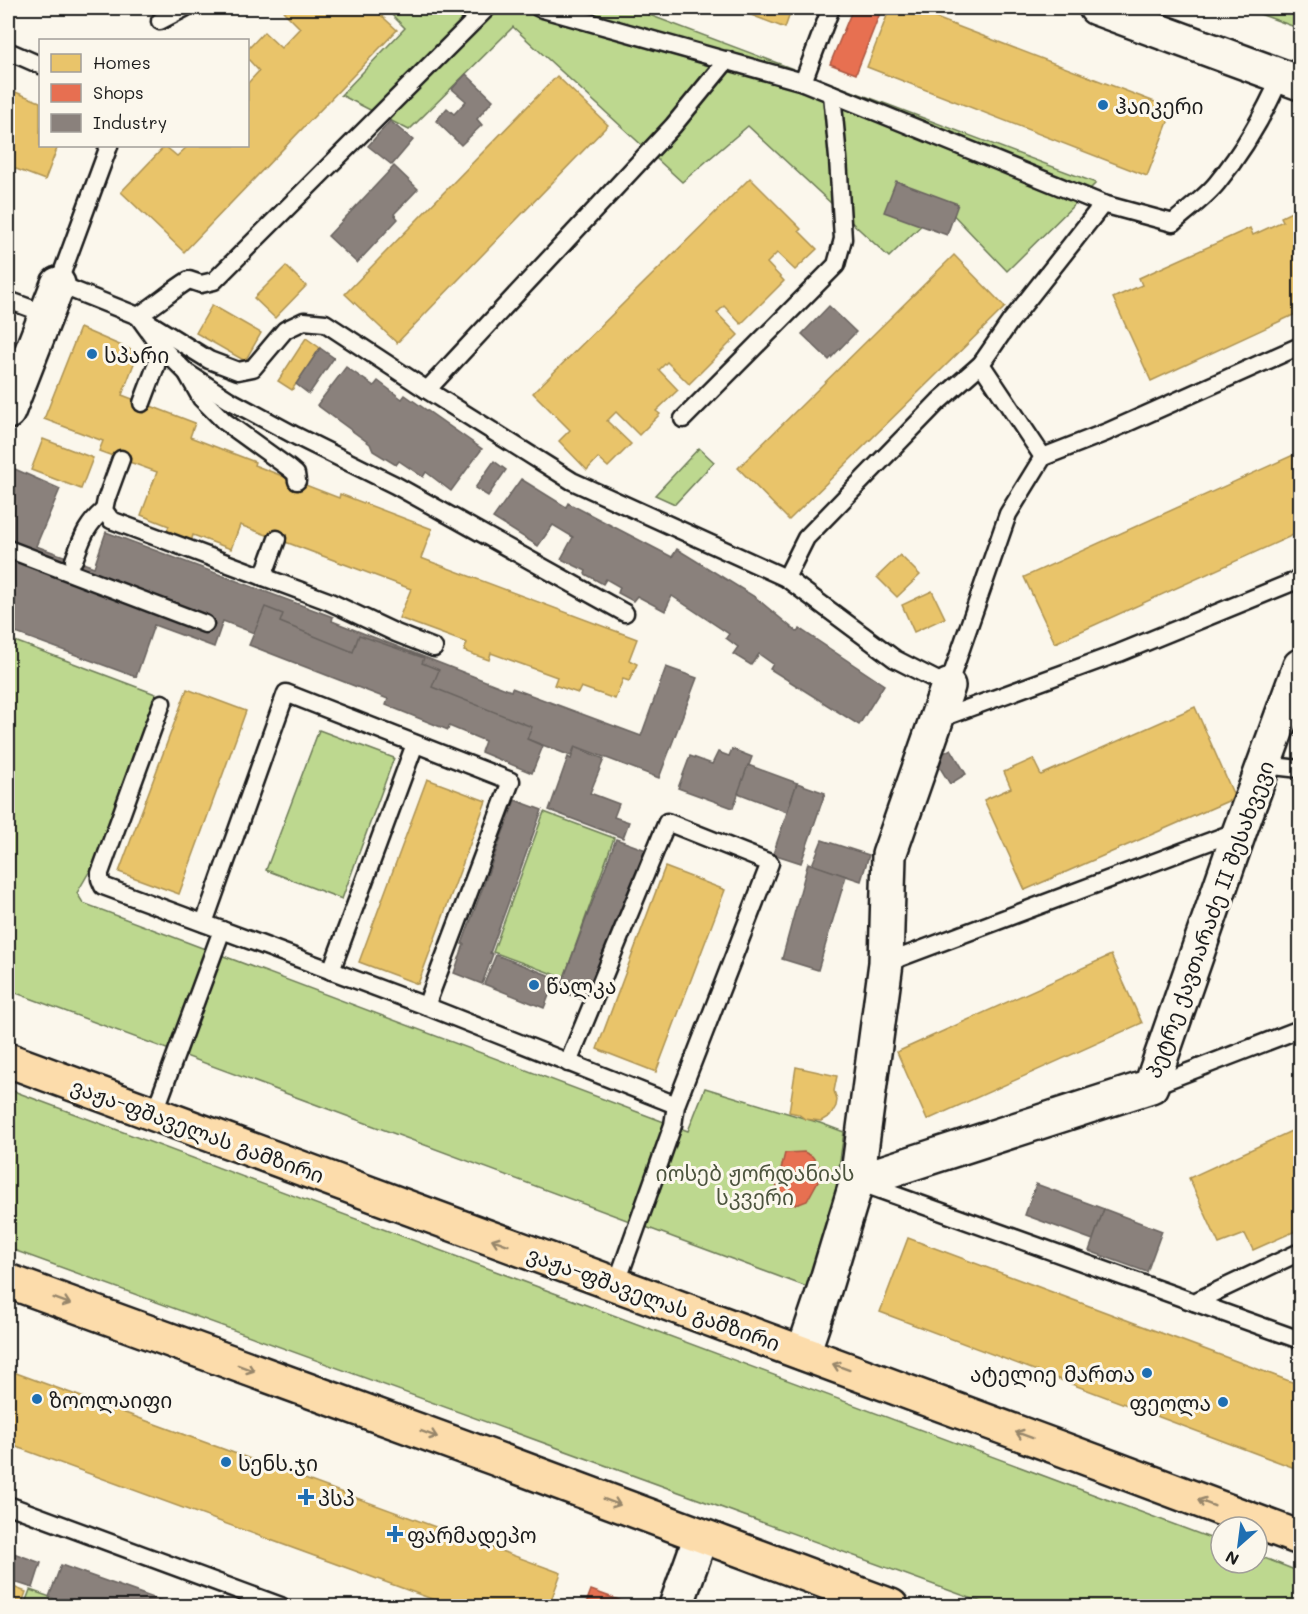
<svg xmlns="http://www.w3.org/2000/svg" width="1308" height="1614" font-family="Mali,'Noto Sans Georgian',sans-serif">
	<rect width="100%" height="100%" fill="#fbf7ec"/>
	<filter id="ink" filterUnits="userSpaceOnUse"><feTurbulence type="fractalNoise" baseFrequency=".0167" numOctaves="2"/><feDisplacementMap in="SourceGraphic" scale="12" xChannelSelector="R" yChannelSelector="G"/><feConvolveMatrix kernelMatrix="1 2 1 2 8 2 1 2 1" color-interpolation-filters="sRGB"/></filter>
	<g filter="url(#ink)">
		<g fill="#bdd88f" stroke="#6c7a56" stroke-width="1.5">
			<path d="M385,8H631L1096,183L1007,271L943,204L889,257L748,126L682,182L513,27L409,130L341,95L405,28Z"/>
			<path d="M1244,8H1300V29Z"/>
			<path d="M699,448L714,462L675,504L655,495Z"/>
			<path d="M12,640L158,695L100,853L77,893L83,903L688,1131L705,1088L820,1123L844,1132L832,1215L807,1287L8,990V652Z"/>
			<path d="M319,730L394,758L342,899L266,870Z"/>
			<path d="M544,812L614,838L564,978L493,952Z"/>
			<path d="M8,1089L1221,1542V1563H1257V1555L1300,1572V1606H992L8,1248Z"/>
			<path d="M30,1590L76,1606H24Z"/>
		</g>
		<g fill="#e9c46a" stroke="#ac9253" stroke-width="1.5">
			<path d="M288,8H373L397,30L184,252L121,192L165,146L177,156L188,146H248V83L259,71L248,59V49L264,32L281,48L300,28L284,12Z"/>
			<path d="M733,8H792L785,28Z"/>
			<path d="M890,8H910L1173,109L1147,176L867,67Z"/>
			<path d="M557,76L608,125L397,343L345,294Z"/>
			<path d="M8,89L40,102V146H58L45,180L8,166Z"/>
			<path d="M750,178L801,229L799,231L817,249L795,270L777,253L767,263L784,281L741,324L724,306L717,313L738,335L689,384L667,362L659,370L678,390L656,411L660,414L639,435L616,412L607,421L631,444L608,467L598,458L587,470L559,441L570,430L533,393Z"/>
			<path d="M1300,208V312L1151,381L1113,298L1142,285L1139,278L1250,228L1253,235L1283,221L1281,217Z"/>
			<path d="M954,255L1005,307L789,520L738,468Z"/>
			<path d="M286,266L306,286L275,318L254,298Z"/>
			<path d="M212,305L261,333L245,361L196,333Z"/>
			<path d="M80,328L138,353L122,395L195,423L190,437L255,462L254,465L339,498L340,494L432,529L421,558L637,639L629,660L637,664L629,681L623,679L615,699L581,687L578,693L554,685L557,677L491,653L489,660L464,651L467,643L399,618L411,589L240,525L231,549L193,535L191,542L166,533L169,526L141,515L157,472L99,451L103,441L44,419Z"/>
			<path d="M306,338L320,348L292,390L278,381Z"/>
			<path d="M43,439L93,458L81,489L31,470Z"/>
			<path d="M1300,452V532L1055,643L1024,577Z"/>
			<path d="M900,555L920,575L897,597L877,577Z"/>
			<path d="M932,591L945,618L914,632L902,605Z"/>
			<path d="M187,689L246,711L179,894L119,872Z"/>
			<path d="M1195,707L1235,798L1025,890L984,800L1011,788L1004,772L1033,759L1041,775Z"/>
			<path d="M427,779L486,801L418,984L359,962Z"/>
			<path d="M665,867L725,890L656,1072L597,1049Z"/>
			<path d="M1111,955L1142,1023L927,1120L897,1052Z"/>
			<path d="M796,1067L837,1076L834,1091L837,1100L836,1106L831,1115L821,1121L805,1119L798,1114L789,1112Z"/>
			<path d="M1300,1127V1229L1253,1250L1245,1234L1219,1244L1189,1178Z"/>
			<path d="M908,1238L1300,1385V1470L880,1312Z"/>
			<path d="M8,1370L561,1573L549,1606H451L8,1444Z"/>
			<path d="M8,1585L26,1592L21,1606H8Z"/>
		</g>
		<g fill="#e76f51" stroke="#aa5641" stroke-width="1.5">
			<path d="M853,8H882L856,74L830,64Z"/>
			<path d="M804,1152L812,1156L818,1164L820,1172L818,1181L807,1201L799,1204L788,1205L773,1202L785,1153Z"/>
			<path d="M591,1590L630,1604L629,1606H585Z"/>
		</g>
		<g fill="#8a817c" stroke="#69635f" stroke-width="1.5">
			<path d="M466,74L493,100L477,119L482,125L461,145L436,121L447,108L454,114L466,101L452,89Z"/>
			<path d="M390,121L413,140L392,165L368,146Z"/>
			<path d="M394,166L418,189L394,214L398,219L357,263L328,236Z"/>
			<path d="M896,181L958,204L947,235L884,212Z"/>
			<path d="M829,306L856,332L829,360L802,334Z"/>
			<path d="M320,348L334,358L309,394L296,384Z"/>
			<path d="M346,367L374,386L378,381L402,399L405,395L482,449L451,491L426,472L423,477L399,461L396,465L373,451L370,444L317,405Z"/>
			<path d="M494,461L506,470L488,496L475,488Z"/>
			<path d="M8,466L60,489L36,546L94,567L106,532L333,617L332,621L511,691L512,688L641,736L666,667L697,678L659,778L575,746L571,756L223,621L214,647L154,625L136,677L8,630V633Z"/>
			<path d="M521,479L566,507L568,503L672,557L677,549L755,597L797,632L800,629L884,685L859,725L770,669L773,664L759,654L751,665L733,654L738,647L726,638L729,634L672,596L665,611L637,596L633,601L618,593L620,587L606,579L603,584L585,574L586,571L561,559L573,537L553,525L538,546L493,518Z"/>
			<path d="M265,607L283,614L280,622L353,652L359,635L424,658L422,663L439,670L432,687L532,727L527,739L543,746L532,773L481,752L485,741L449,726L448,730L386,705L388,699L249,645Z"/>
			<path d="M575,747L604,759L590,793L619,804L614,817L629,822L623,838L549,810L568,757L571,759Z"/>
			<path d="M732,749L752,757L733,808L678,788L690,756L712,764L718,752L729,756Z"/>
			<path d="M951,749L966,774L950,784L934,758Z"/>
			<path d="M748,765L797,783L787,812L738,793Z"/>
			<path d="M797,783L825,793L801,863L773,854Z"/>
			<path d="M515,800L542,810L490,953L493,954L482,984L454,973L464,944H462Z"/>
			<path d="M616,839L646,850L589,1002L559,991Z"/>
			<path d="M822,840L869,855L861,881L812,865Z"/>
			<path d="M808,863L846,876L818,970L782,959Z"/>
			<path d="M496,955L556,978L544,1008L484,984Z"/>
			<path d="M1036,1184L1104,1209L1093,1240L1025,1215Z"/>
			<path d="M1104,1209L1162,1231L1147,1272L1089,1251Z"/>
			<path d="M8,1551L41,1563L33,1588L8,1580Z"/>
			<path d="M61,1565L176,1606H76L49,1597Z"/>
		</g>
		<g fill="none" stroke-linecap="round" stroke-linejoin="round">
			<defs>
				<g id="service">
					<path d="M487,8L214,281L201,284L189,280C171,291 156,305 138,316L159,345L186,372L229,400L296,436L395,485L625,613"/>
					<path d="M539,8L803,82L1103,204L1173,223C1187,210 1205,198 1217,183C1244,150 1264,115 1281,76"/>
					<path d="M160,21L185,8"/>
					<path d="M8,51L40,65"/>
					<path d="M803,82L831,8"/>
					<path d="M109,146L58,284L138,316L209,360L238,371L253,368L285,330L304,321L325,323L427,390L572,481L786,578L895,659L948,686L1008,514L1043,457L1107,432L1300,346"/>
					<path d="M8,300L46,314"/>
					<path d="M981,364L1043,457"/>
					<path d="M188,375L201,398L224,421L289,468L296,474L297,481"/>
					<path d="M427,390L673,126L727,60"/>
					<path d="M142,403L156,366L159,345"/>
					<path d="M683,419L836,265L843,239L838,158L832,94"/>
					<path d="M121,459L106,500L104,510L111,520L328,601L396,633L434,648"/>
					<path d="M8,549L205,624"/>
					<path d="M74,560C82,539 86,525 104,510"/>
					<path d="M263,577L277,539"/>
					<path d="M786,578L806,538L939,401L981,364L1010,322L1103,204"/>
					<path d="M936,720L1119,653L1300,579"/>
					<path d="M1263,765L1300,769"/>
					<path d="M204,923L286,693L511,781L426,1006"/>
					<path d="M222,930L426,1006L676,1105"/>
					<path d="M886,963L1240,830"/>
					<path d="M331,971L415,744"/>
					<path d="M568,1063L667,822L770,863L676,1105L673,1125L616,1285"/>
					<path d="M1152,1086L1300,1029"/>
					<path d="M154,1114L222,930L103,886L100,879V873L162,703"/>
					<path d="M861,1183L1300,1340"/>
					<path d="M1194,1302L1300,1252"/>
					<path d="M8,1505L281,1606"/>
				</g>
				<g id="minor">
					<path d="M8,412L58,284"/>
					<path d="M857,1181L1151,1086L1240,830L1300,666"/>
					<path d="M803,1353L820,1303L857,1181L886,963L889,855L948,686"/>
					<path d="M676,1606L701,1536"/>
				</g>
				<path id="secondary" d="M1096,8L1300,83"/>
				<g id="primary">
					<path d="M8,1060L1062,1449L1300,1538"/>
					<path d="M8,1281L494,1458L891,1606"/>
				</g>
			</defs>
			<use href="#service" stroke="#1c1c1c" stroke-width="21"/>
			<use href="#minor" stroke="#1c1c1c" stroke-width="38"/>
			<use href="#secondary" stroke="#1c1c1c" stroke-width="38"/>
			<use href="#primary" stroke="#1c1c1c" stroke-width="38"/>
			<use href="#service" stroke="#fbf7ec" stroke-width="16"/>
			<use href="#minor" stroke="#fbf7ec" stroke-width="33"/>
			<use href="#secondary" stroke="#fbf7ec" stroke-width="33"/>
			<use href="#primary" stroke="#fcdcab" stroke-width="33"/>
		</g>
		<defs><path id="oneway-shaft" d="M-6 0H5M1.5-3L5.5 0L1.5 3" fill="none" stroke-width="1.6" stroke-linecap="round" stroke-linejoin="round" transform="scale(1.5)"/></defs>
		<g stroke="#97866b">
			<use href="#oneway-shaft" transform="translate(500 1242) rotate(-160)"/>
			<use href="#oneway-shaft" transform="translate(62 1301) rotate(20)"/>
			<use href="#oneway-shaft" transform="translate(841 1367) rotate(-160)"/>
			<use href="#oneway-shaft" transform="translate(246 1368) rotate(20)"/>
			<use href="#oneway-shaft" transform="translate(429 1434) rotate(20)"/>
			<use href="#oneway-shaft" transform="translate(1024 1435) rotate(-160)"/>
			<use href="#oneway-shaft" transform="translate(612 1502) rotate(21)"/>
			<use href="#oneway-shaft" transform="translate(1206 1503) rotate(-159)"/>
		</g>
	</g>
	<g fill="#1f6fb2" stroke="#fbf7ec" stroke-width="2">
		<circle cx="1103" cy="105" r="6"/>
		<circle cx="92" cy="354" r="6"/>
		<circle cx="534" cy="985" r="6"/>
		<circle cx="1147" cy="1373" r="6"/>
		<circle cx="37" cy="1399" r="6"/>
		<circle cx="1223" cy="1402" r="6"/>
		<circle cx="226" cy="1462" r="6"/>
		<path d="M303 1488h6v6h6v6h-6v6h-6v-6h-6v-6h6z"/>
		<path d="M392 1525h6v6h6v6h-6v6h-6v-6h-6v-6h6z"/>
	</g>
	<g text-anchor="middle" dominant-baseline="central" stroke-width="6" stroke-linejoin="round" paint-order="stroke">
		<g font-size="21" fill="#1c1c1c" stroke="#fbf7ec" text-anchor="start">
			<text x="1115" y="105">ჰაიკერი</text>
			<text x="104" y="354">სპარი</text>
			<text x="546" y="985">წალკა</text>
			<text x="1135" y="1373" text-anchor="end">ატელიე მართა</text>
			<text x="49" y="1399">ზოოლაიფი</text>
			<text x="1211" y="1402" text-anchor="end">ფეოლა</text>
			<text x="238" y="1462">სენს.ჯი</text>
			<text x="318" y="1497">პსპ</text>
			<text x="407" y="1534">ფარმადეპო</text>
		</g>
		<g font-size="21" fill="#1c1c1c" stroke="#fbf7ec">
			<text transform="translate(1209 919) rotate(-70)">პეტრე ქავთარაძე II შესახვევი</text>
			<text transform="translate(198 1130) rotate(20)">ვაჟა-ფშაველას გამზირი</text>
			<text transform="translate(654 1298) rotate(20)">ვაჟა-ფშაველას გამზირი</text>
		</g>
		<g font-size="21" fill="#4c543e" stroke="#fbf7ec">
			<text x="755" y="1172">იოსებ ჟორდანიას<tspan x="755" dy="24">სკვერი</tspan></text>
		</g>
	</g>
	<rect width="1308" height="1614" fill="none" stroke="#fbf7ec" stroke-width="30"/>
	<rect x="15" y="15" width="1278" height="1584" fill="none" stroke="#1c1c1c" stroke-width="2" filter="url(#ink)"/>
	<rect x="39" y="39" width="210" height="108" fill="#fbf7ec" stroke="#a29f99" stroke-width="1.5"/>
	<rect x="51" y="54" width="30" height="18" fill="#e9c46a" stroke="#a29f99" stroke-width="1.5"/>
	<text x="93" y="69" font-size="18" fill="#1c1c1c">Homes</text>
	<rect x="51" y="84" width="30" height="18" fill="#e76f51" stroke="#a29f99" stroke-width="1.5"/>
	<text x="93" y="99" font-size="18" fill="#1c1c1c">Shops</text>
	<rect x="51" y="114" width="30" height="18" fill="#8a817c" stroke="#a29f99" stroke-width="1.5"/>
	<text x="93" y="129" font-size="18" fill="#1c1c1c">Industry</text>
	<g transform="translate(1239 1545) rotate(208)"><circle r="28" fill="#fbf7ec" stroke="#a29f99" stroke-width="1.5"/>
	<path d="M0-4.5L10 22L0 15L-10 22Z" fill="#1f6fb2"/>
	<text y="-9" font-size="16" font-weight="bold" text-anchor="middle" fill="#1c1c1c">N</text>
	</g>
</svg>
